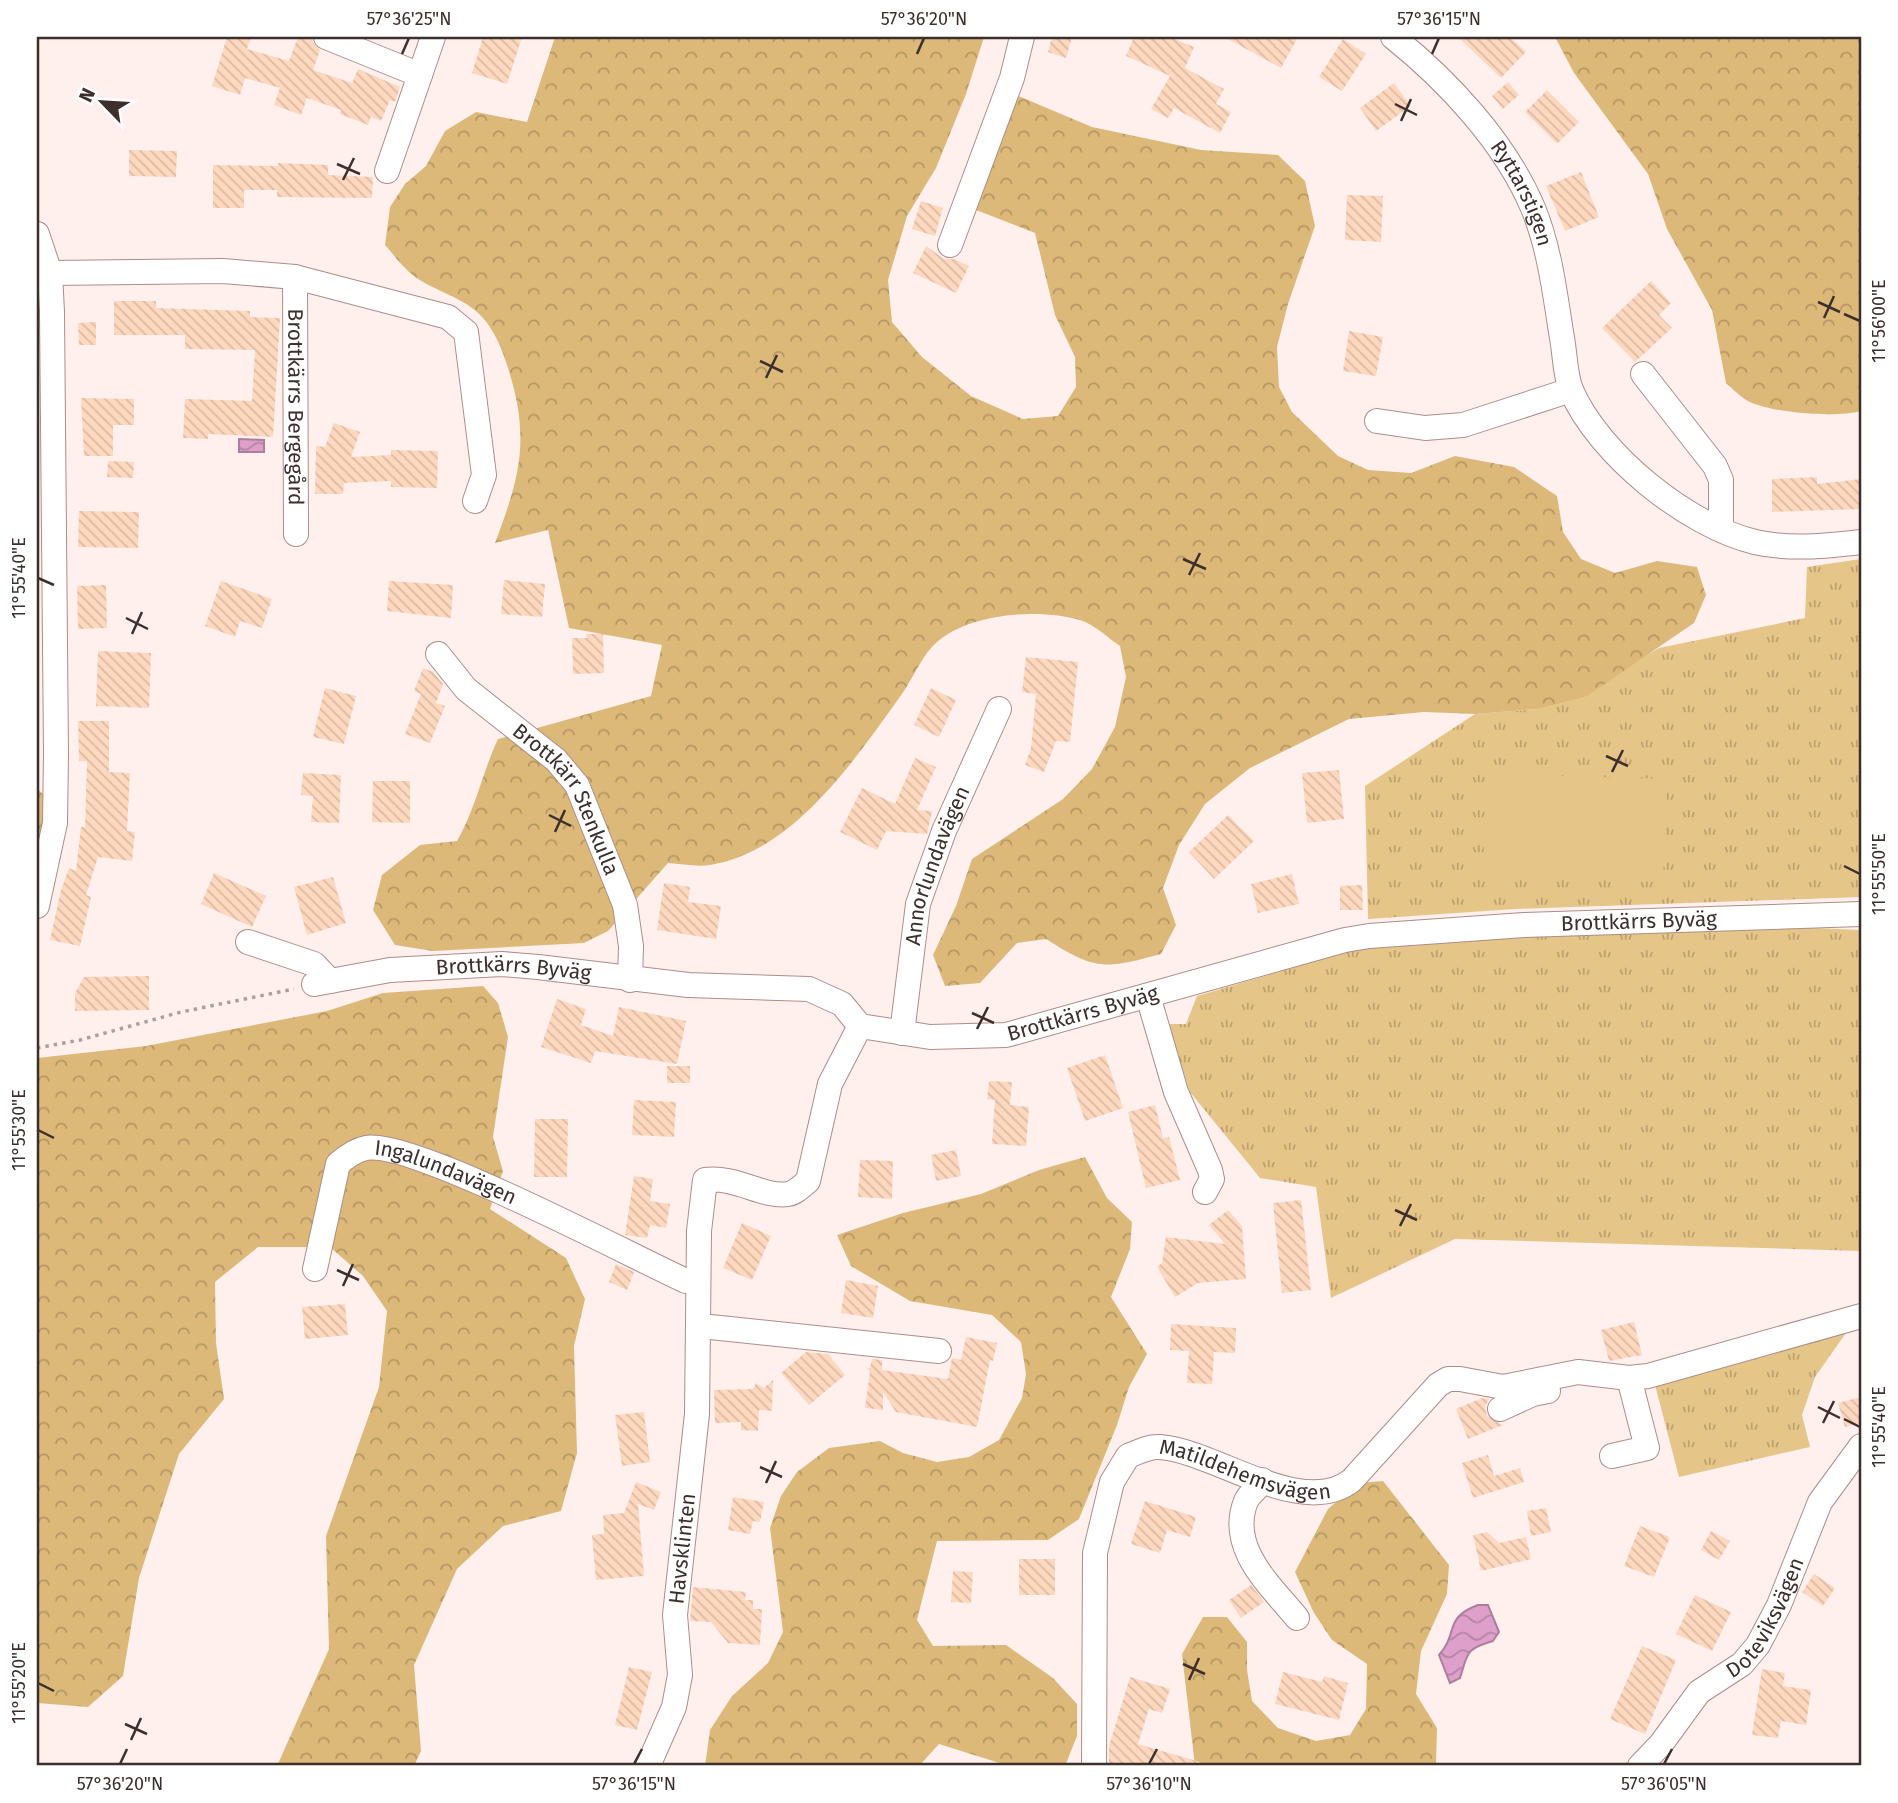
<svg xmlns="http://www.w3.org/2000/svg" width="1898" height="1803" font-family="'Fira Sans',sans-serif">
	<defs>
		<pattern id="grass-tufts" width="24" height="20" patternUnits="userSpaceOnUse" patternTransform="scale(1.75)"><rect width="24" height="20" fill="#e6c588"/><path d="M3 7l-1-3M5 7V3M7 7l1-3M15 17l-1-3M17 17v-4M19 17l1-3" fill="none" stroke="#bca06f"/></pattern>
		<pattern id="forest-crowns" width="20" height="18" patternUnits="userSpaceOnUse" patternTransform="scale(1.75)"><rect width="20" height="18" fill="#dcb979"/><path d="M2 6a3 3 0 1 1 6 0M12 15a3 3 0 1 1 6 0" fill="none" stroke="#b49763"/></pattern>
		<pattern id="water-waves" width="16" height="10" patternUnits="userSpaceOnUse" patternTransform="scale(1.75)"><rect width="16" height="10" fill="#dea0cb"/><path d="M0 5q4-4 8 0t8 0" fill="none" stroke="#b583a5"/></pattern>
		<pattern id="building-back-hatch" width="6" height="6" patternUnits="userSpaceOnUse" patternTransform="scale(1.75)"><rect width="6" height="6" fill="#fed8be"/><path d="M-1 5l2 2M0 0l6 6M5-1l2 2" fill="none" stroke="#dbbaa3"/></pattern>
	</defs>
	<rect width="100%" height="100%" fill="#fff0ee"/>
	<g fill="url(#grass-tufts)">
		<path d="M1861,559V897L1515,909L1368,919L1365,786L1475,714L1537,709L1625,668L1659,648L1805,618L1807,567Z"/>
		<path d="M1741,925L1861,930V1251L1455,1239L1331,1298L1316,1187L1260,1178L1190,1092L1168,1024H1186L1197,996L1367,946Z"/>
		<path d="M1846,1333L1815,1377L1802,1415L1810,1447L1679,1477L1655,1385Z"/>
	</g>
	<g fill="url(#forest-crowns)">
		<path d="M555,37H984L966,94L936,168L907,216L888,280L892,322L922,357L971,396L1023,419L1058,416L1076,387L1075,357L1055,315L1035,233L976,210L1016,95L1092,127L1201,150L1278,155L1305,181L1315,226L1288,304L1277,347L1279,387L1292,412L1338,456L1368,470L1411,473L1455,456L1514,467L1557,496L1563,532L1581,559L1615,573L1657,561L1697,567L1706,595L1694,623L1587,696L1537,709L1475,714L1424,712L1349,719L1250,768L1205,804L1179,845L1163,888L1176,925L1161,954C1105,969 1096,971 1046,939L1017,943L980,983L945,986L933,955L956,906L972,859L1063,799L1092,769L1115,727L1126,677L1120,646C1108,638 1094,624 1080,620C1040,608 970,613 937,642C923,654 914,676 904,691C858,755 795,852 710,865C697,867 681,864 668,863L608,931L584,943L433,951L395,945L373,910L382,875L420,845L457,841C476,808 482,773 498,739L651,696L662,645L569,628L548,530L495,543C520,477 530,440 509,371C503,352 496,333 483,318C465,297 435,292 414,276C403,268 394,255 385,245L390,207L405,184L426,166L445,131L476,112L527,122Z"/>
		<path d="M1555,37H1861V411C1835,418 1777,413 1752,403C1742,399 1733,389 1726,383L1712,310L1667,229L1648,174L1574,73Z"/>
		<path d="M37,789L48,798L37,855Z"/>
		<path d="M483,986L498,1003L508,1037L493,1137L503,1171L490,1209L566,1258L585,1299L574,1346L577,1453L561,1511L503,1526L457,1569L414,1665L421,1751L414,1766H277L329,1649L326,1536L379,1387L387,1311L363,1276L330,1247H258L215,1282L216,1343L224,1399L179,1454L139,1578L123,1676L88,1707L37,1703V1058L146,1046L327,1011L383,993Z"/>
		<path d="M1085,1157L1107,1198L1132,1222L1130,1249L1111,1297L1147,1354L1129,1387L1117,1425L1079,1519L1048,1540L937,1541L917,1620L933,1646L1006,1645L1053,1678L1077,1704V1736L1065,1766H1009L939,1744L919,1766H705L710,1730L732,1696L768,1663L783,1632L770,1528L781,1496L797,1472L829,1448L880,1441L903,1453L937,1462L969,1457L999,1440L1022,1398L1026,1374L1021,1342L992,1315L910,1301L851,1266L837,1235L903,1213L981,1194L1039,1170Z"/>
		<path d="M1383,1481L1449,1565L1447,1594L1421,1651L1416,1694L1437,1728L1436,1766H1195L1182,1654L1203,1617H1227L1247,1642V1670L1252,1701L1278,1728L1316,1741L1350,1735L1366,1709L1367,1664L1332,1640L1314,1613L1295,1572L1328,1509L1359,1483Z"/>
	</g>
	<path fill="#e6c588" d="M1486,774L1667,779L1663,882L1483,877Z"/>
	<g fill="url(#water-waves)" stroke="#ad7e9b" stroke-width="2">
		<path d="M239,439L264,440V452H239Z"/>
		<path d="M1478,1605H1488L1499,1632L1493,1641C1465,1649 1468,1653 1460,1678L1450,1683L1439,1655C1459,1633 1443,1618 1478,1605Z"/>
	</g>
	<g fill="url(#building-back-hatch)">
		<path d="M227,37H251L247,49L289,61L298,37H305L311,39L320,50L313,70L352,83L358,69L400,87L395,102L390,100L381,121L371,117L368,125L340,114L341,110L307,98L301,115L274,105L280,88L245,78L240,95L212,86Z"/>
		<path d="M483,37H522L507,84L472,73Z"/>
		<path d="M1052,37H1072L1066,58L1048,52Z"/>
		<path d="M1134,37H1170L1194,47L1185,68L1224,89L1216,104L1231,112L1220,133L1174,108L1168,118L1151,109L1170,76L1126,56Z"/>
		<path d="M1224,37H1298L1281,68Z"/>
		<path d="M1458,37H1510L1526,52L1501,78Z"/>
		<path d="M1343,39L1366,54L1342,91L1319,77Z"/>
		<path d="M1508,82L1519,95L1503,109L1492,96Z"/>
		<path d="M1394,83L1411,106L1376,131L1360,108Z"/>
		<path d="M1547,90L1579,122L1557,144L1525,112Z"/>
		<path d="M129,150L177,151L176,177L129,176Z"/>
		<path d="M278,163L328,165V175L373,177L372,198L277,197V190H244V208H213V165L278,166Z"/>
		<path d="M1581,172L1599,217L1565,231L1546,186Z"/>
		<path d="M1347,195L1383,196L1381,242L1345,240Z"/>
		<path d="M921,201L943,208L935,236L912,229Z"/>
		<path d="M926,246L944,259H954L969,266L956,293L913,273Z"/>
		<path d="M1651,281L1671,303L1659,315L1672,328L1635,362L1602,328Z"/>
		<path d="M114,301H156V308L250,311V317L280,318L273,437L208,434V439L183,438L185,399L252,401L255,350L185,349V335H114Z"/>
		<path d="M96,322V345H79L78,323Z"/>
		<path d="M1349,331L1383,337L1376,376L1343,371Z"/>
		<path d="M81,398L134,399V425H113V456H84Z"/>
		<path d="M334,423L360,432L351,457L391,455V450L438,451L437,488L391,487V481L344,483L343,494H315L316,446L325,447Z"/>
		<path d="M108,461L134,462L133,478L107,477Z"/>
		<path d="M1817,477V484L1861,479V509L1772,512V479Z"/>
		<path d="M79,511L139,512L138,548L78,547Z"/>
		<path d="M504,580L545,584L542,617L501,614Z"/>
		<path d="M221,581L272,599L262,628L240,621L235,637L205,626Z"/>
		<path d="M389,581L453,585L451,618L387,611Z"/>
		<path d="M106,585L107,628L78,629L77,586Z"/>
		<path d="M586,634H603L604,673L573,674L572,638H587Z"/>
		<path d="M98,651L151,653L149,708L96,706Z"/>
		<path d="M1026,657L1078,662L1070,742L1056,741L1044,772L1025,765L1031,748L1036,694L1022,692Z"/>
		<path d="M423,668L433,672L443,684L436,703L445,706L430,743L405,734L421,694L414,691Z"/>
		<path d="M325,688L356,696L344,744L313,737Z"/>
		<path d="M931,688L956,700L939,737L914,725Z"/>
		<path d="M78,721H109V772L130,773L127,831L135,832L132,861L98,857L86,895L91,897L80,946L50,940L61,890L69,868L76,871L81,827H85L87,761H79Z"/>
		<path d="M915,758L936,767L917,810L932,811L927,834L886,831L877,850L840,832L862,788L895,804Z"/>
		<path d="M1339,770L1344,819L1307,823L1302,773Z"/>
		<path d="M303,773L341,775L339,823L311,822L313,796L301,795Z"/>
		<path d="M373,781H410V823L372,822Z"/>
		<path d="M1228,815L1254,841L1214,879L1189,852Z"/>
		<path d="M214,873L266,896L252,927L201,904Z"/>
		<path d="M1292,874L1299,904L1258,913L1251,884Z"/>
		<path d="M333,877L346,923L307,935L294,887Z"/>
		<path d="M664,883L690,887L688,902L721,906L716,939L657,930Z"/>
		<path d="M1362,885L1363,910H1340V886Z"/>
		<path d="M149,976V1010L75,1011V993L84,977Z"/>
		<path d="M557,999L586,1009L581,1025L613,1036L619,1007L686,1021L677,1064L595,1051L591,1063L541,1047Z"/>
		<path d="M1105,1055L1123,1108L1085,1121L1067,1068Z"/>
		<rect x="667" y="1066" width="23" height="17"/>
		<path d="M989,1081L1012,1082L1010,1105L1029,1107L1026,1146L992,1144L995,1100L987,1099Z"/>
		<path d="M634,1100L676,1102L674,1137L632,1135Z"/>
		<path d="M1155,1105L1163,1138L1169,1137L1180,1180L1146,1188L1128,1112Z"/>
		<path d="M535,1119H568L567,1177H534Z"/>
		<path d="M956,1150L961,1176L936,1181L931,1155Z"/>
		<path d="M860,1160L893,1161L892,1199L858,1197Z"/>
		<path d="M634,1176L653,1179L650,1201L670,1204L666,1228L650,1225L647,1238L625,1235Z"/>
		<path d="M1301,1200L1311,1290L1282,1293L1273,1203Z"/>
		<path d="M1228,1210L1242,1226L1246,1279L1198,1283L1175,1297L1157,1267L1162,1263L1166,1237L1225,1244L1209,1225Z"/>
		<path d="M742,1223L771,1236L752,1280L723,1268Z"/>
		<path d="M616,1264L634,1272L627,1290L609,1282Z"/>
		<path d="M846,1280L878,1286L873,1318L841,1313Z"/>
		<path d="M345,1304L348,1335L305,1339L302,1307Z"/>
		<path d="M1634,1322L1642,1355L1609,1361L1601,1330Z"/>
		<path d="M1171,1324L1236,1328L1235,1353L1214,1352L1212,1384L1187,1383L1189,1351L1170,1350Z"/>
		<path d="M966,1337L997,1343L993,1361L990,1360L977,1427L896,1412L883,1392V1410L865,1408L870,1372L867,1368H870L872,1359L882,1360V1370L948,1379L952,1358L961,1360Z"/>
		<path d="M806,1352L828,1354L845,1375L809,1405L781,1373Z"/>
		<path d="M773,1380L772,1411L759,1410L758,1431L741,1430V1422L715,1423L714,1390L753,1389L756,1383L764,1388Z"/>
		<path d="M1861,1397V1423L1845,1427L1838,1403Z"/>
		<path d="M1482,1398L1489,1399L1485,1407L1487,1416L1503,1425L1468,1439L1456,1409Z"/>
		<path d="M644,1412L650,1462L622,1466L615,1415Z"/>
		<path d="M1488,1455L1494,1476L1520,1468L1524,1482L1473,1498L1462,1463Z"/>
		<path d="M636,1482L661,1492L654,1510L638,1504L644,1576L596,1580L592,1535L604,1534L603,1515L624,1513Z"/>
		<path d="M733,1497L764,1502L760,1522L753,1521L750,1534L728,1530Z"/>
		<path d="M1145,1501L1196,1517L1190,1537L1167,1530L1160,1553L1131,1544Z"/>
		<path d="M1546,1508L1551,1532L1531,1536L1527,1511Z"/>
		<path d="M1640,1526L1670,1537L1654,1577L1624,1566Z"/>
		<path d="M1711,1531L1730,1541L1719,1560L1701,1550Z"/>
		<path d="M1487,1532L1499,1543L1526,1537L1531,1559L1481,1571L1473,1535Z"/>
		<rect x="1019" y="1559" width="36" height="36"/>
		<path d="M953,1571L973,1572L971,1603L951,1602Z"/>
		<path d="M1814,1574L1835,1588L1823,1606L1802,1592Z"/>
		<path d="M1251,1585L1264,1602L1241,1618L1229,1600Z"/>
		<path d="M693,1587L746,1592L745,1600H753V1609H762L760,1645L728,1643L711,1622L690,1621Z"/>
		<path d="M1695,1595L1731,1612L1712,1651L1676,1634Z"/>
		<path d="M1642,1646L1676,1660L1645,1734L1610,1719Z"/>
		<path d="M629,1667L652,1672L637,1730L615,1725Z"/>
		<path d="M1762,1669L1785,1673L1783,1686L1811,1690L1806,1725L1781,1721L1778,1738L1752,1735Z"/>
		<path d="M1283,1672L1322,1682L1324,1676L1348,1683L1339,1720L1275,1704Z"/>
		<path d="M1130,1677L1170,1689L1162,1713L1149,1709L1138,1744L1200,1762L1199,1766H1109V1746Z"/>
	</g>
	<g fill="none" stroke-linecap="round" stroke-linejoin="round">
		<defs>
			<g id="minor">
				<path d="M326,37L420,75"/>
				<path id="s1" d="M1393,37C1448,81 1505,142 1533,208C1550,249 1555,295 1562,338C1565,354 1565,375 1571,390C1599,455 1688,526 1755,542C1789,550 1827,546 1861,542"/>
				<path d="M387,171L433,37"/>
				<path d="M37,234L50,273L52,312L56,755L55,823L37,906"/>
				<path d="M950,245L1012,78L1022,37"/>
				<path d="M50,273L223,271L295,277L448,317L466,332L484,475L475,501"/>
				<path id="s2" d="M295,277L296,534"/>
				<path d="M1643,374L1715,466L1721,480V528"/>
				<path d="M1377,421L1425,428L1463,425L1571,390"/>
				<path id="s3" d="M438,654L466,689L556,760L577,785L625,905L631,946L630,980"/>
				<path d="M248,942L314,964L330,981"/>
				<path id="s4" d="M314,984L390,970L502,964L538,967L688,985L809,989L842,1004L860,1026L930,1037L1006,1035L1345,940L1369,936L1524,925L1861,914"/>
				<path d="M1148,996L1176,1092L1210,1170L1212,1179L1205,1192"/>
				<path id="s5" d="M902,1033L918,904L944,831L999,709"/>
				<path id="s6" d="M315,1269L338,1164C346,1157 355,1150 366,1148C411,1139 631,1256 686,1281L698,1282"/>
				<path d="M701,1326L939,1351"/>
				<path d="M1500,1409L1533,1394L1548,1391"/>
				<path d="M1612,1456L1647,1448L1629,1378"/>
				<path d="M1262,1480C1259,1489 1250,1492 1246,1501C1227,1548 1271,1586 1297,1618"/>
				<path id="s7" d="M648,1766L674,1707L680,1675L675,1615L697,1414L699,1231L705,1180C737,1176 763,1198 788,1194C795,1193 802,1186 808,1181L830,1084L860,1026"/>
				<path id="s8" d="M1094,1766L1095,1553L1112,1482L1128,1456C1138,1452 1149,1446 1160,1447C1215,1451 1303,1520 1352,1480L1438,1385L1448,1379H1460L1503,1387L1578,1372L1629,1378L1648,1376L1861,1316"/>
				<path id="s9" d="M1640,1766L1661,1744L1699,1692L1742,1664L1758,1645L1779,1605L1820,1502L1861,1446"/>
			</g>
		</defs>
		<use href="#minor" stroke="#ad8d87" stroke-width="26"/>
		<path stroke="#ad9f9c" stroke-width="3.5" stroke-dasharray="3.5 5" stroke-linecap="butt" d="M37,1048L80,1040L181,1012L294,989"/>
		<use href="#minor" stroke="#fff" stroke-width="24"/>
	</g>
	<path fill="none" stroke="#3c2f2c" stroke-width="2.5" d="M402,54L409,38M917,54L924,38M1432,54L1439,38M1395,104L1417,115M1401,121L1411,99M337,164L360,174M343,180L354,158M1818,302L1840,312M1844,314L1860,321M1824,318L1834,296M760,361L783,372M766,378L777,355M1183,559L1206,569M1189,575L1200,553M38,578L54,585M126,618L148,629M132,634L142,612M1606,756L1628,766M1612,772L1623,750M549,815L571,826M555,832L565,810M1844,866L1860,874M972,1013L994,1023M977,1029L988,1007M38,1130L54,1138M1395,1210L1417,1220M1400,1226L1411,1204M337,1270L359,1280M343,1286L353,1264M1818,1407L1840,1418M1844,1419L1860,1427M1823,1423L1834,1401M760,1467L782,1477M766,1483L776,1461M1183,1664L1205,1674M1189,1680L1199,1658M38,1683L54,1691M125,1724L147,1734M131,1740L141,1718M120,1764L127,1749M634,1764L642,1749M1149,1764L1157,1749M1664,1764L1672,1749"/>
	<g text-anchor="middle" dominant-baseline="central" stroke-width="6" stroke-linejoin="round" paint-order="stroke">
		<g font-size="21" fill="#3c2f2c" stroke="#fff">
			<text stroke="none"><textPath href="#s1" startOffset="205">Ryttarstigen</textPath></text>
			<text stroke="none"><textPath href="#s2" startOffset="130">Brottkärrs Bergegård</textPath></text>
			<text stroke="none"><textPath href="#s3" startOffset="198">Brottkärr Stenkulla</textPath></text>
			<text stroke="none"><textPath href="#s5" startOffset="172">Annorlundavägen</textPath></text>
			<text stroke="none"><textPath href="#s4" startOffset="1356">Brottkärrs Byväg</textPath></text>
			<text stroke="none"><textPath href="#s4" startOffset="201">Brottkärrs Byväg</textPath></text>
			<text stroke="none"><textPath href="#s4" startOffset="789">Brottkärrs Byväg</textPath></text>
			<text stroke="none"><textPath href="#s6" startOffset="224">Ingalundavägen</textPath></text>
			<text stroke="none"><textPath href="#s8" startOffset="439">Matildehemsvägen</textPath></text>
			<text stroke="none"><textPath href="#s7" startOffset="224">Havsklinten</textPath></text>
			<text stroke="none"><textPath href="#s9" startOffset="198">Doteviksvägen</textPath></text>
		</g>
	</g>
	<rect width="1898" height="1803" fill="none" stroke="#ffffff" stroke-width="77"/>
	<g transform="translate(102 102) rotate(295)" stroke="#ffffff" stroke-width="5" paint-order="stroke">
	<path d="M0-5L12 26L0 18L-12 26Z" fill="#3c2f2c"/>
	<text y="-10" font-size="19" font-weight="bold" text-anchor="middle" fill="#3c2f2c">N</text>
	</g>
	<rect x="38" y="38" width="1822" height="1726" fill="none" stroke="#3c2f2c" stroke-width="2.5"/>
	<g font-size="18" text-anchor="middle" fill="#3c2f2c">
		<text x="409" y="25">57°36'25"N</text>
		<text x="924" y="25">57°36'20"N</text>
		<text x="1439" y="25">57°36'15"N</text>
		<text transform="translate(1879 321) rotate(-90)" y="6">11°56'00"E</text>
		<text transform="translate(19 578) rotate(-90)" y="6">11°55'40"E</text>
		<text transform="translate(1879 874) rotate(-90)" y="6">11°55'50"E</text>
		<text transform="translate(19 1130) rotate(-90)" y="6">11°55'30"E</text>
		<text transform="translate(1879 1427) rotate(-90)" y="6">11°55'40"E</text>
		<text transform="translate(19 1683) rotate(-90)" y="6">11°55'20"E</text>
		<text x="120" y="1790">57°36'20"N</text>
		<text x="634" y="1790">57°36'15"N</text>
		<text x="1149" y="1790">57°36'10"N</text>
		<text x="1664" y="1790">57°36'05"N</text>
	</g>
</svg>
